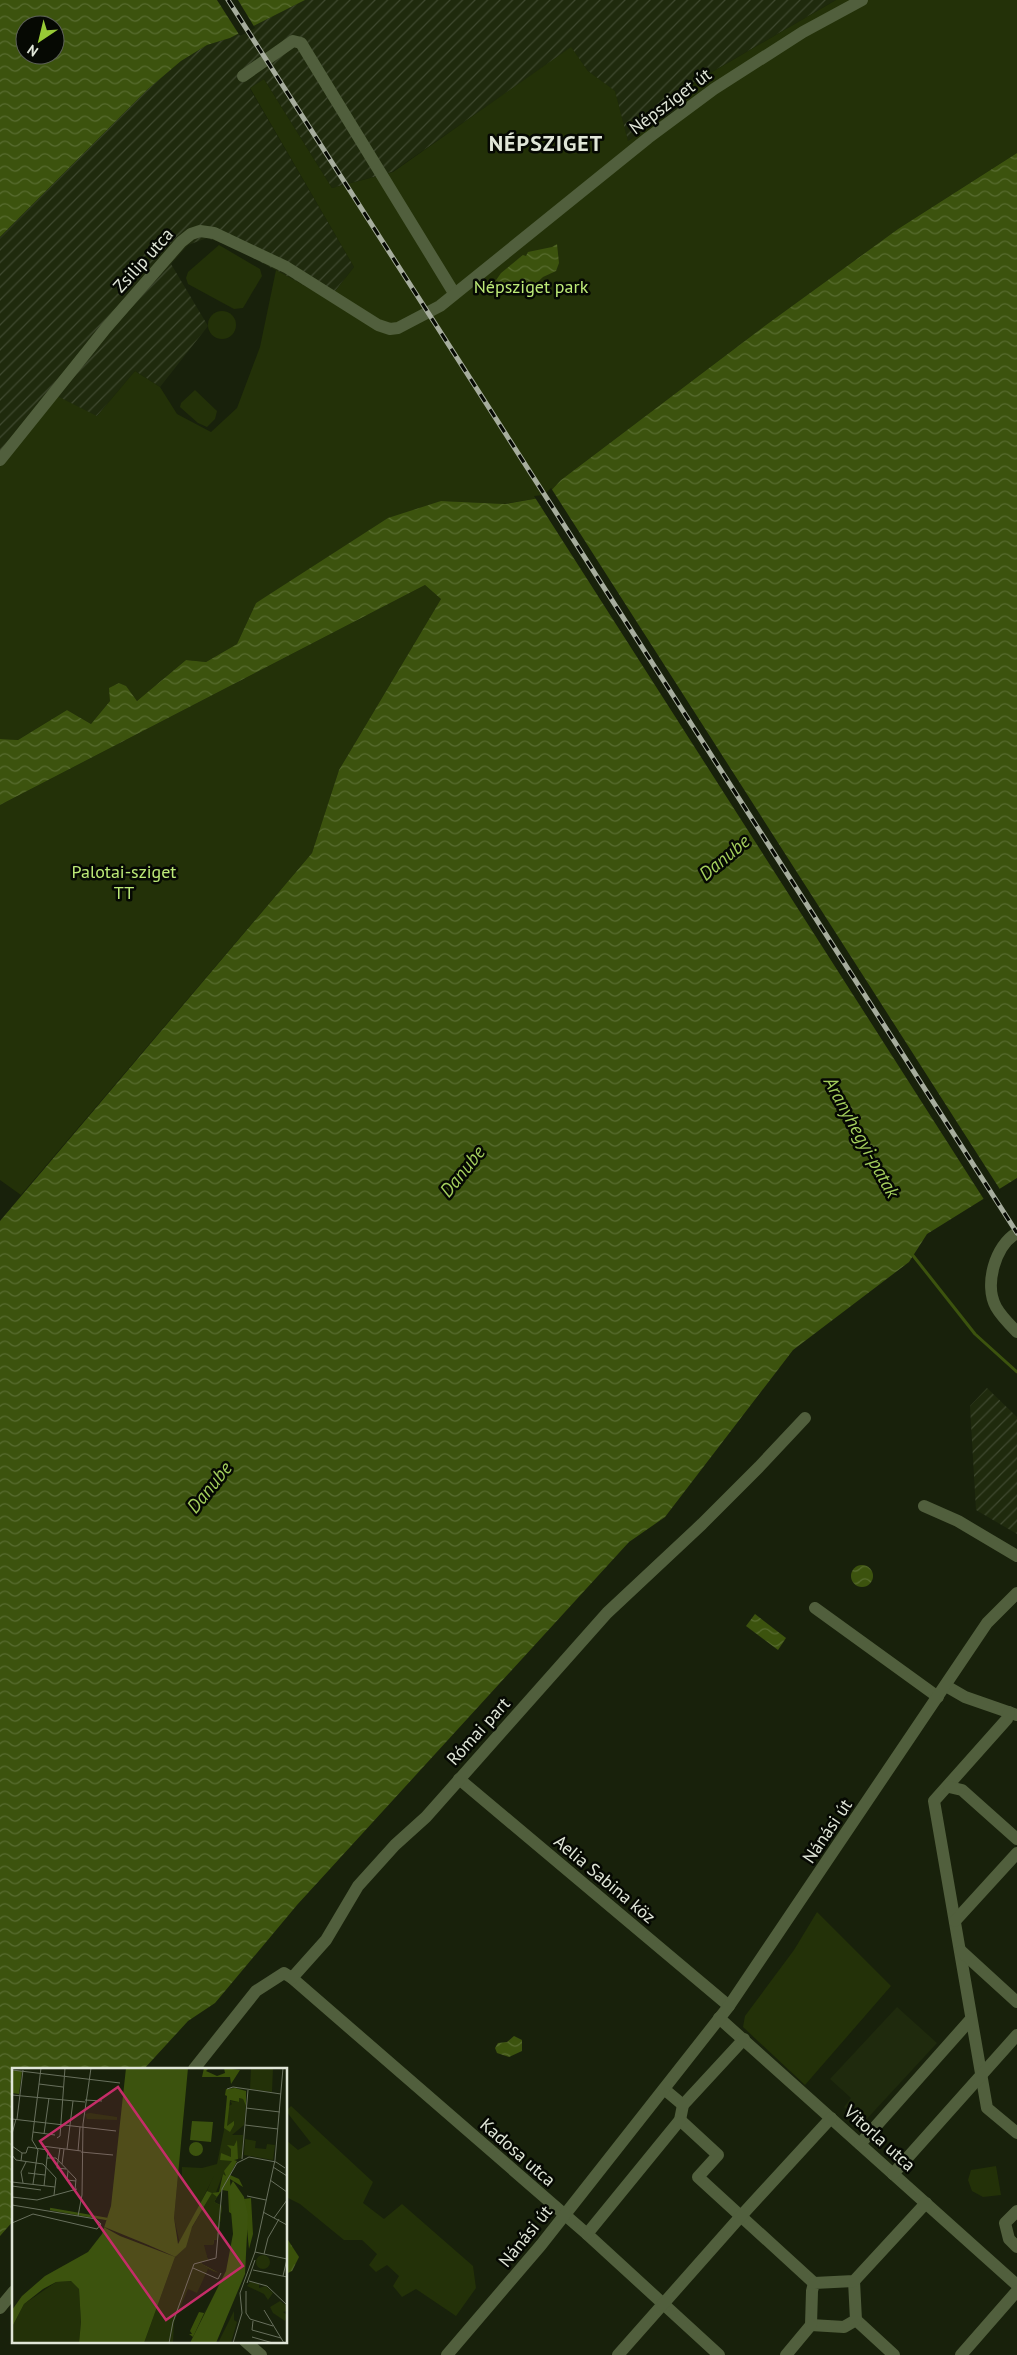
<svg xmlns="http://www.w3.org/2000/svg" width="1017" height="2355" font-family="'PT Sans',sans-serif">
	<defs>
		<pattern id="industrial-furrows" width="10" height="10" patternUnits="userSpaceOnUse" patternTransform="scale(1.25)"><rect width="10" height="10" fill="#1f2a0d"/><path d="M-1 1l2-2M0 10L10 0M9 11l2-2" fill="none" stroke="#3f4930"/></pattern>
		<pattern id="forest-firs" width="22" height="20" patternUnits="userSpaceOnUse" patternTransform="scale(1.25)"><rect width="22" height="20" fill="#3a510a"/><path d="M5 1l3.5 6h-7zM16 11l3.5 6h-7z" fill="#566a2d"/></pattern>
		<pattern id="water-waves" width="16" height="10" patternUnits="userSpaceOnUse" patternTransform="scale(1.25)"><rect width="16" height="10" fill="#3c530e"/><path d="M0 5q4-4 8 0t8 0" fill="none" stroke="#586c30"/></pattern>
	</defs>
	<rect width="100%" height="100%" fill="#18210b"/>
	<path fill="#1f2a0d" d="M897,2007L937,2043L863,2123L844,2107L851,2098L830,2079Z"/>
	<g fill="url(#industrial-furrows)">
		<path d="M305,0H836L676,93L683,105L628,142L615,92L588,71L571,48L392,172L332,188L264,79L250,89L354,267L329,299L231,246L207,238L188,245L171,264L208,326L160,387L135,371L97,416L0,461V238L148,89L181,61L207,45L230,38Z"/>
		<path d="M987,1388L1017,1417V1534L976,1510L970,1406Z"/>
	</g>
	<path fill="url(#forest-firs)" d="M286,2237L299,2257L292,2271L286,2274Z"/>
	<g fill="#233108">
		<path d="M836,0H1017V153L898,229L766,325L561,480L545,497L504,504L441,501L256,603L237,644L206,662L186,660L137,701L125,686L119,683L110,701L91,724L67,710L18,740L0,739V461L57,396L97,416L135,371L160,387L177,414L211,432L237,408L260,347L276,270L329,299L354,267L250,88L264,79L332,188L393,172L571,47L588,71L615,91L628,141L683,106L676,93Z"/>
		<path d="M219,245L260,269L262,276L243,308L234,309L188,284L186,278L188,272Z"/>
		<circle cx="222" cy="325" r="14"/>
		<path d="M195,390L217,411L215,419L207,427L198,423L180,407L181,403Z"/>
		<path d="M425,585L441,599L339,770L312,853L21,1195L0,1180V805Z"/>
		<path d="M817,1912L891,1986L805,2085L743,2027L745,2016L794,1950Z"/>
		<path d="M291,2106L373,2182L363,2203L384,2219L402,2204L473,2266L476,2288L456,2316L416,2289L402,2297L393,2286L399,2276L387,2265L376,2272L369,2265L377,2254L362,2240H344L300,2204L286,2197V2140L298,2150L311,2143L286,2111Z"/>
		<path d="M996,2166L1001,2195L983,2197L972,2191L968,2180L971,2170Z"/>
	</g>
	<g fill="url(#water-waves)" fill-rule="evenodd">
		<path d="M0,0H305L230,38L207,45L181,61L148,89L0,237ZM25,25H55V55H25Z"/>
		<path d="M1017,153V1178L927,1234L909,1262L793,1350L665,1517L629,1542L297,1905L215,2003L188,2021L144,2069H14V2220L0,2236V1221L312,853L339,770L441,599L425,585L0,805V739L18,740L67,710L91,724L110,701L109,688L119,683L126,686L137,701L186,660L206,662L237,644L256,603L388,518L441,501L505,504L545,497L561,480L766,325L898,229Z"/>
		<path d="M557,244L559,263L556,271L543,277L532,287L521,288L512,285L496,289L492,286L501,273L523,255L526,256L528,252L552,247Z"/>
		<circle cx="862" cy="1576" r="11"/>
		<path d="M755,1614L786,1638L778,1650L746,1626Z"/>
		<path d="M514,2036L522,2040V2051L509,2057L497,2053L495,2048L498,2043L507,2042Z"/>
	</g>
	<g fill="#18210b">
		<path d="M217,0H238L255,28L240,36Z"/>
		<path d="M551,488L1001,1191L985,1201L534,496L544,495Z"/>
	</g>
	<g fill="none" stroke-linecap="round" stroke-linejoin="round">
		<path stroke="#3c530e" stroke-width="3" d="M911,1253L975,1334L1017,1372"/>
		<g stroke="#515f3d" stroke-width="12">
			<path d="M243,76L293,41L301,43L454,293"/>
			<path d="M0,460L106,328L181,242L191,234L200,231L214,233L286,267L378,325L390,329L398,328L440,306L648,138L714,89L803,32L862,0"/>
			<path d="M1017,1233C995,1245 984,1285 996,1307C1001,1316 1010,1325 1017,1332"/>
			<path d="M924,1506L958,1521L1017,1556"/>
			<path d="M815,1608L938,1697"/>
			<path d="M946,1686L965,1697L1017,1715"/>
			<path d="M1009,1712L1007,1719L934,1801L987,2108L1017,2133"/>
			<path d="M459,1779L729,2006"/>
			<path d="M949,1787L962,1790L1017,1839"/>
			<path d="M955,1921L1017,1853"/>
			<path d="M961,1951L1017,2002"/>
			<path d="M292,1978L587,2234L719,2355"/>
			<path d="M719,2018L1017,2285"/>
			<path d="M194,2069L256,1991L284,1973L292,1978L326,1940L358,1886L395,1845L426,1817L607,1613L702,1524L759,1467L805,1418"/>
			<path d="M664,2089L683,2105"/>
			<path d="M680,2120L718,2155L698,2177L814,2283"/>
			<path d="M860,2144L971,2019"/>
			<path d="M893,2174L1017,2035"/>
			<path d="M1017,2211L1005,2223L1009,2239L1017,2247"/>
			<path d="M587,2234L680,2120L683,2105L744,2039"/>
			<path d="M0,2308L14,2291"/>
			<path d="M856,2320L894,2355"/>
			<path d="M811,2325L844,2327L856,2320L854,2281"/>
			<path d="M245,2341L261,2355"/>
			<path d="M447,2355L541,2245L729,2006L987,1623L1017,1593"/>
			<path d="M618,2355L741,2216L831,2118"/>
			<path d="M786,2355L811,2325L812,2291L814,2283L854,2281L926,2203"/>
			<path d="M961,2355L1017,2291"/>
		</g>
		<defs>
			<path id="rail" d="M228,0L1017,1233"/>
		</defs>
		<use href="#rail" stroke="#a6ad9d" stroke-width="5"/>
		<use href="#rail" stroke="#060903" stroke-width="3" stroke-dasharray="9" stroke-linecap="butt"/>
	</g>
	<g text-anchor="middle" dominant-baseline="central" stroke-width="5" stroke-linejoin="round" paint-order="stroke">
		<g font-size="18" fill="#e0e6d8" stroke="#060903">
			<text transform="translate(670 101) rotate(-37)">Népsziget út</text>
			<text transform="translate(143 260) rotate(-48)">Zsilip utca</text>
			<text transform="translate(478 1731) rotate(-48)">Római part</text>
			<text transform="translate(827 1831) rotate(-56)">Nánási út</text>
			<text transform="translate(605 1879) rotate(40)">Aelia Sabina köz</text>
			<text transform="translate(880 2138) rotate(42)">Vitorla utca</text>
			<text transform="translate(518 2152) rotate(41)">Kadosa utca</text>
			<text transform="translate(525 2236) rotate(-51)">Nánási út</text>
		</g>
		<g font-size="18" fill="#bdea78" stroke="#060903">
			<text x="531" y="286">Népsziget park</text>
			<text x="124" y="871">Palotai-sziget<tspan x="124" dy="21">TT</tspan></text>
		</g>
		<g font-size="19" font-style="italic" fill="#a4cf5d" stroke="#060903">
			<text transform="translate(724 857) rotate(-40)">Danube</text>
			<text transform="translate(862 1137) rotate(61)">Aranyhegyi-patak</text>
			<text transform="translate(462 1171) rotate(-51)">Danube</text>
			<text transform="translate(209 1487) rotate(-51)">Danube</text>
		</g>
		<g font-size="22" font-weight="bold" letter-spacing="1" fill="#e0e6d8" stroke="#060903">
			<text x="546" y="143">NÉPSZIGET</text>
		</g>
	</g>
	<g transform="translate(12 2068)">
		<rect width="275" height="275" fill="#18210b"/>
		<path d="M227,30L231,31L234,38L232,57L220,67H231L230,90L221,92L214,108L211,106L203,127L195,123L201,108H170V99L190,100L205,96L217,38L220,36L218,33L227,34ZM233,71L244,73L243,80L254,81L255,76L263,77L261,92L232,87ZM238,214L247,216V220L254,218L261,225L256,232L252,226L235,218ZM222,243V252L225,254L219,275H206Z" fill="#233108"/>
		<path d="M192,0H197L194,3L205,8L213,5L212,0L228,2L219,16L218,9H190ZM0,2L10,3L7,26L0,25ZM223,20L234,23V38L231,31L227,30V34L218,32L215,58L222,53V57L218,64L212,60L215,28L213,27L214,21ZM225,72L226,91L222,92L225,93L218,107L227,111L231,119L218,111L220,146L217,144L216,123L210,122L205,129L202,134L210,138L206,171L202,172L201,177L192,176L191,179L196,192L190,193V196L207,205L169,189L200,125L207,124L211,106L214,108L212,103L220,93L208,92L209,85L219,89V81L215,77L222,78ZM239,130L241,166L237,181L232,131ZM195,239L181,269L177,266H180L178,263L187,244L192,245Z" fill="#3a510a"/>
		<path d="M239,0H261L260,24L238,21ZM78,45L105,49V52L75,51L73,46ZM166,108H202L168,176L162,150ZM200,125L205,129L202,134L210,138L206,171L202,172L201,177H192L196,192L190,193V196L207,206L196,201L185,225L176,221L162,254L161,275H132L163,189ZM244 194a7 7 0 1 1 14 0a7 7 0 1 1-14 0ZM59,213L67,221L69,254L67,275H0V259L12,236L44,214ZM268,233L275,238V243L271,244L275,247L273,253L261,245L258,239Z" fill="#233108"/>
		<path d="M114,0H176L162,150L166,176L195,123L200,125L180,159L174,179L163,189L132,275H67L69,254L67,221L59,213L44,214L31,221L12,236L0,259V242L10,228L33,208L76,184L90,166L99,138ZM180,53L201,54L199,74L178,72ZM177 81a7 7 0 1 1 14 0a7 7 0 1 1-14 0ZM221,113L232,129L236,147L233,206L204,275H178L214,203L221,166L217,120Z" fill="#3c530e"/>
		<path d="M90,158L134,176L166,190L108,168Z" fill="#18210b"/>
		<path fill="none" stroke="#3c530e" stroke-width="2.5" d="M38,141L95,151"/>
		<path fill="none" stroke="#68705d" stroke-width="1" d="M0,2L108,15M27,16L51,19M215,21L221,19L269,26M0,27L73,34M73,32L90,33M234,40L268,44M0,51L104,63M5,51L11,2M233,57L266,61M21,64L43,67M0,66L4,51M32,66L37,30M45,70L48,68L53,0M0,78L10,85L9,93M30,78L69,83M48,80L45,100L54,101M55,81L61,33M66,83L68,59M69,84L101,87M10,85H14L16,79L36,82L35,90H44L64,111L63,122M0,87L4,92L31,96L44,110L42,127M230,91L236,22M50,96L52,81M261,99L275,108M56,103L55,112L64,113M16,105L33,107M258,112L275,124M0,114L43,119M11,115L9,104L14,94M21,116L26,82L20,72L29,0M0,118L29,122M32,118L35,90M235,128L254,132M0,129L25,132L65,121M0,137L84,151L89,156L85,161L21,146L0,155M251,144L275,157M66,148L70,127L71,56L79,0M262,150L275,132M243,184L275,191M252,186L256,170L267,151M181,200L206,211L209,205M241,202L275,209M271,208L275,191M237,213L255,218L275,237M235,215L243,192M234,223V245L238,251L261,258M252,242L272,275M241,253L240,262L269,270M240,269L261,275M157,275L161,254L182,196L204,190L210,121L225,95L237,89L264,94L273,100M221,275L230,245L228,225L243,184L263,92L271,0"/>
		<path fill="#c52d68" fill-opacity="0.15" stroke="#c52d68" stroke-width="2.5" d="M106,19L231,198L154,252L28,73Z"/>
		<rect width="275" height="275" fill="none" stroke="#e0e6d8" stroke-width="2.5"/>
	</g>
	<g transform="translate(40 40) rotate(215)"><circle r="24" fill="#060903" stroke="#5d6158"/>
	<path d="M0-4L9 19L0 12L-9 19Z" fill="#98cb36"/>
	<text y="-8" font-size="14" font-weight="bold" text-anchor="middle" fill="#e0e6d8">N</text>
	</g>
</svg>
